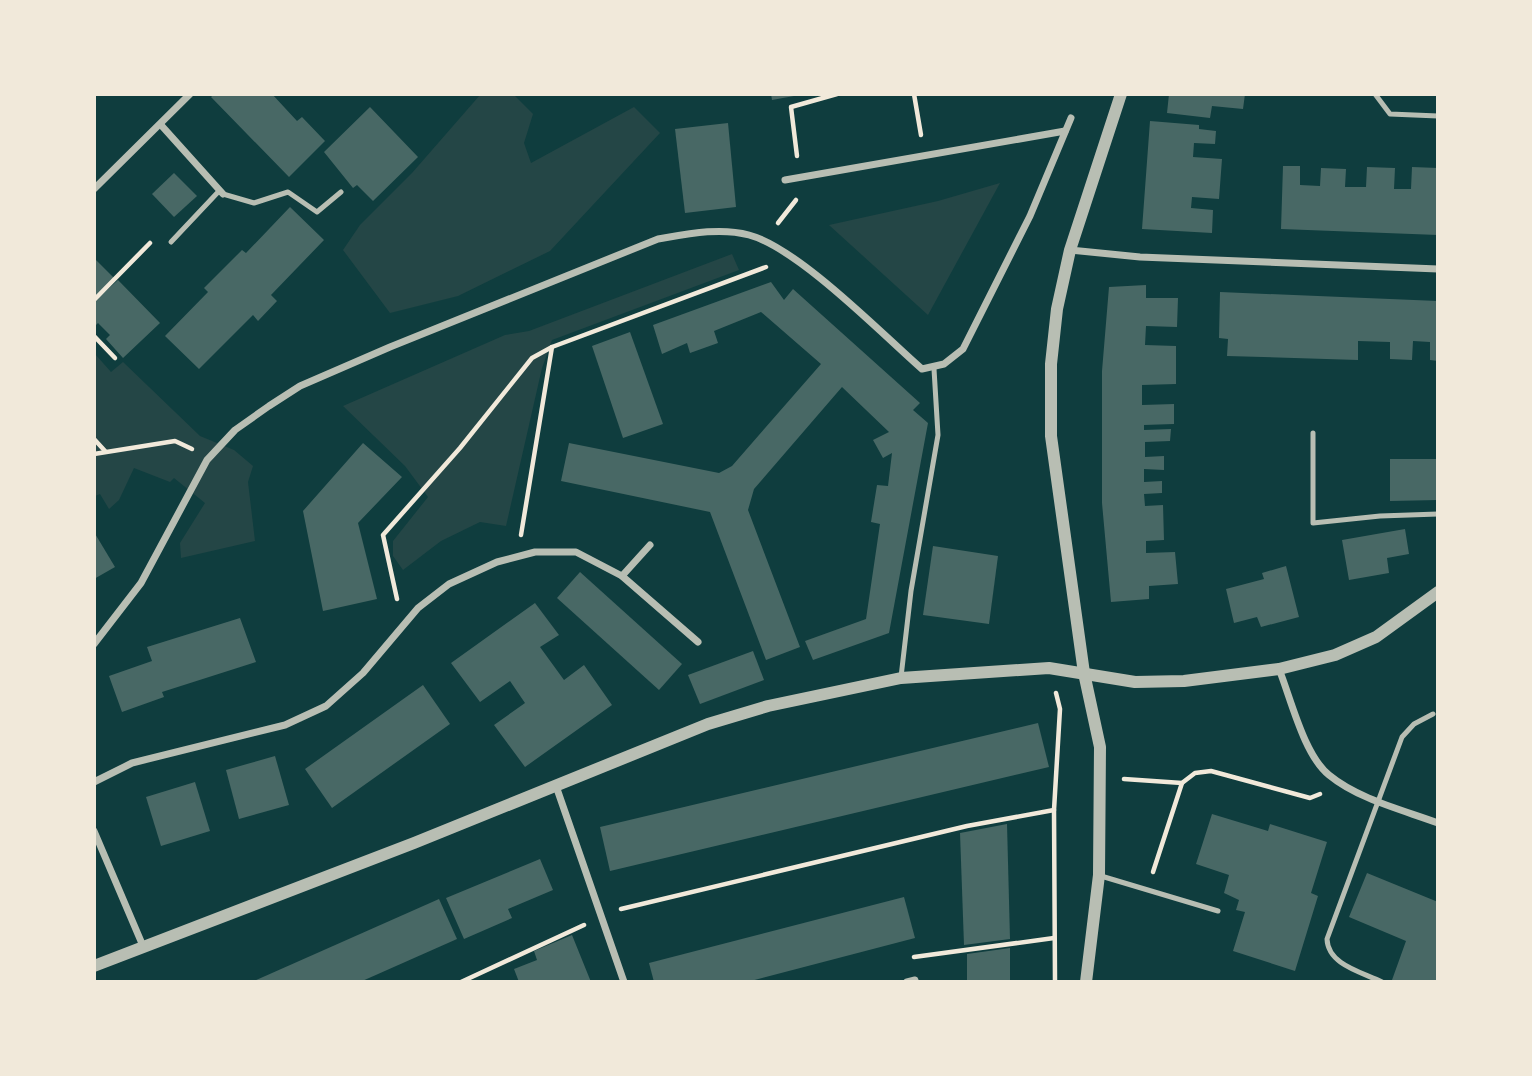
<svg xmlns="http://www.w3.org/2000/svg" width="1532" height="1076" font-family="Lato,sans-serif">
	<rect width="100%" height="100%" fill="#0f3d3e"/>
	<g fill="#244646">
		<path d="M480,95H514L533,114L524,143L531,163L634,107L660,133L550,251L458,296L390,313L343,250L360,225L412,173Z"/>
		<path d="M1000,183L928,315L829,225L938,201Z"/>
		<path d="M732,254L739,270L552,340L542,368L506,526L480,522L441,541L403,570L393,556V541L428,497L405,466L343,406L505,335L529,331Z"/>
		<path d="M95,354L111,372L123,362L200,436L234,450L253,466L248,482L255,541L181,558L180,543L205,503L174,478L170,482L134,468L119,500L109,509L100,494L95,496Z"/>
	</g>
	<g fill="#486865">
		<path d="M214,94H272L297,121L302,117L325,141L289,177L211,97Z"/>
		<path d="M771,94H794V96L772,100Z"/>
		<path d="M1169,94H1245L1243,109L1212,106L1210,118L1167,113Z"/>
		<path d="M370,107L418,157L373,201L357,185L353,188L324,152Z"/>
		<path d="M1150,121L1199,125V129L1216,131L1215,144L1194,143L1193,157L1222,159L1219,199L1192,197L1191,208L1213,210L1212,233L1142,229Z"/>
		<path d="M728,123L736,207L685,213L675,129Z"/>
		<path d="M1283,166H1300V185L1320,186L1321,168L1346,169L1345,187H1366L1367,167L1395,168L1394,189H1411L1412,167L1438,168V235L1281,229Z"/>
		<path d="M174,173L197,196L174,217L152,194Z"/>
		<path d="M290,207L324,240L271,295L277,301L258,321L253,315L199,369L165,336L208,292L204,288L242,250L246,253Z"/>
		<path d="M94,258L114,278L94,297Z"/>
		<path d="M118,280L160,323L123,358L106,339L110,335L98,323L94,327V302Z"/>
		<path d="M771,282L784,300L793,289L920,403L913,410L928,423L889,633L813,660L805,641L866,619L880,524L871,522L877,485L888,486L892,453L883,458L873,440L889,432L842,387L754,489L748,510L800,647L766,660L710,512L561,481L569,443L719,473L732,466L821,364L761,312L714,331L718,343L690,353L687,343L662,354L653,325Z"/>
		<path d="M1146,285V298H1178L1177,327L1146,326L1145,345L1176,346V384L1142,385V405L1174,404V424L1144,425V430L1171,429L1170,441L1145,442V457L1164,456V470L1144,469V482L1162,481V493L1144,494L1145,506L1163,505L1164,540L1146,541V553L1175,552L1178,584L1149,586V599L1111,602L1102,503V371L1109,287Z"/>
		<path d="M1220,292L1438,301V361L1430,360V342L1413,341L1412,360L1390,359V342L1358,341V360L1227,356L1228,339L1219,338Z"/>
		<path d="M630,332L663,424L623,438L592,346Z"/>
		<path d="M363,443L402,477L358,523L377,599L323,611L303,511Z"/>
		<path d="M1390,459H1438V500L1390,501Z"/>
		<path d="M1405,529L1409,554L1387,558L1389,573L1349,580L1342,540Z"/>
		<path d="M94,532L115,567L94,579Z"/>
		<path d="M933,546L998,556L989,624L923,615Z"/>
		<path d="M1286,566L1299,617L1261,627L1257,617L1234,623L1226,589L1264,579L1262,573Z"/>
		<path d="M580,572L682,664L659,690L557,598Z"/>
		<path d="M535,603L559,635L540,647L564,680L584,665L612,705L525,767L494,725L525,703L510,681L480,702L451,663Z"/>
		<path d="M240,618L256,662L162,692L164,697L122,712L109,676L152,661L147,647Z"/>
		<path d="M753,651L764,680L700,704L688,675Z"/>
		<path d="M423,685L450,724L332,808L305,769Z"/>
		<path d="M1038,723L1049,767L610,871L600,827Z"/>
		<path d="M275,756L289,805L239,819L226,770Z"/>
		<path d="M195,782L210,831L161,846L146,797Z"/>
		<path d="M1212,814L1268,831L1270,824L1327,842L1311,893L1318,896L1295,971L1233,951L1245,912L1236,910L1239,900L1224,893L1229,875L1196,864Z"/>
		<path d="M1007,824L1010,939L964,945L960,833Z"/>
		<path d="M540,859L553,890L508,909L512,918L464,939L446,898Z"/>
		<path d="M1367,873L1438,902L1437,982L1392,980L1406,941L1349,917Z"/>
		<path d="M904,897L915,938L747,982H654L649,963Z"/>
		<path d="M439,899L457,939L360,982H252Z"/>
		<path d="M572,935L591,982H519L514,969L537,960L534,951Z"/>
		<path d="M1010,948V982H967V954Z"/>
	</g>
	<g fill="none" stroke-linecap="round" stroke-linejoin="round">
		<g stroke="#f1e9da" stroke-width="4.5">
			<path d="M914,94L921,135"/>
			<path d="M797,156L791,107L837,94"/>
			<path d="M778,223L796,200"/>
			<path d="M94,300L150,243"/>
			<path d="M94,336L115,358"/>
			<path d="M94,439L105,451"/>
			<path d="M94,454L175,441L192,449"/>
			<path d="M521,535L552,347"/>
			<path d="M397,599L383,535L460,448L532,358L552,347L766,267"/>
			<path d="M1124,779L1182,783L1195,773L1211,771L1310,798L1320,794"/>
			<path d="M1153,872L1182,783"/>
			<path d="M621,909L967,826L1054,810"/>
			<path d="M914,957L1054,938"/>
			<path d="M461,982L584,925"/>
			<path d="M1055,982L1054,810L1060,709L1056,693"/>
		</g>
		<g stroke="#b8beb3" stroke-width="5">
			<path d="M1375,94L1390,114L1438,116"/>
			<path d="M223,194L254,203L288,192L317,212L341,192"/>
			<path d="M171,242L220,190"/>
			<path d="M1313,433V523L1380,516L1438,514"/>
			<path d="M901,677L911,591L938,435L934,369"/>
			<path d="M1101,876L1218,911"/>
			<path d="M1382,982C1362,972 1328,965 1327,939L1402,737L1414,724L1433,714"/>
		</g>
		<g stroke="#b8beb3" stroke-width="7">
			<path d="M161,125L223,194"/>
			<path d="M785,180L1065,131"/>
			<path d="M94,189L190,94"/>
			<path d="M1070,250L1140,257L1438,269"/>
			<path d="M622,576L650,545"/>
			<path d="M94,644L141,583L207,460L235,430L269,406L300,386L390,347L658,239C687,234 720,227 749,235C798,248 881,333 922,369L944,364L963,349L1030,216L1071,118"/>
			<path d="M1279,669C1291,699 1304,755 1329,775C1358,799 1403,810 1438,823"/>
			<path d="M94,782L132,763L285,725L326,706L363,673L418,608L449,584L497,562L535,552H576L622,576L698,642"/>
			<path d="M556,786L624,982"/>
			<path d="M94,831L143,946"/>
			<path d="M907,982L915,980"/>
		</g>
		<g stroke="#b8beb3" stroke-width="12">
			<path d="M94,966L414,843L708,724L768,706L901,678L1049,668L1135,682L1184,681L1279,669L1335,655L1376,637L1438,592"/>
			<path d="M1086,982L1099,875L1100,747L1084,673L1051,436V364L1057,309L1070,250L1121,94"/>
		</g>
	</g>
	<rect width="1532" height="1076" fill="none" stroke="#f1e9da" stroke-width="192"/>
</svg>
